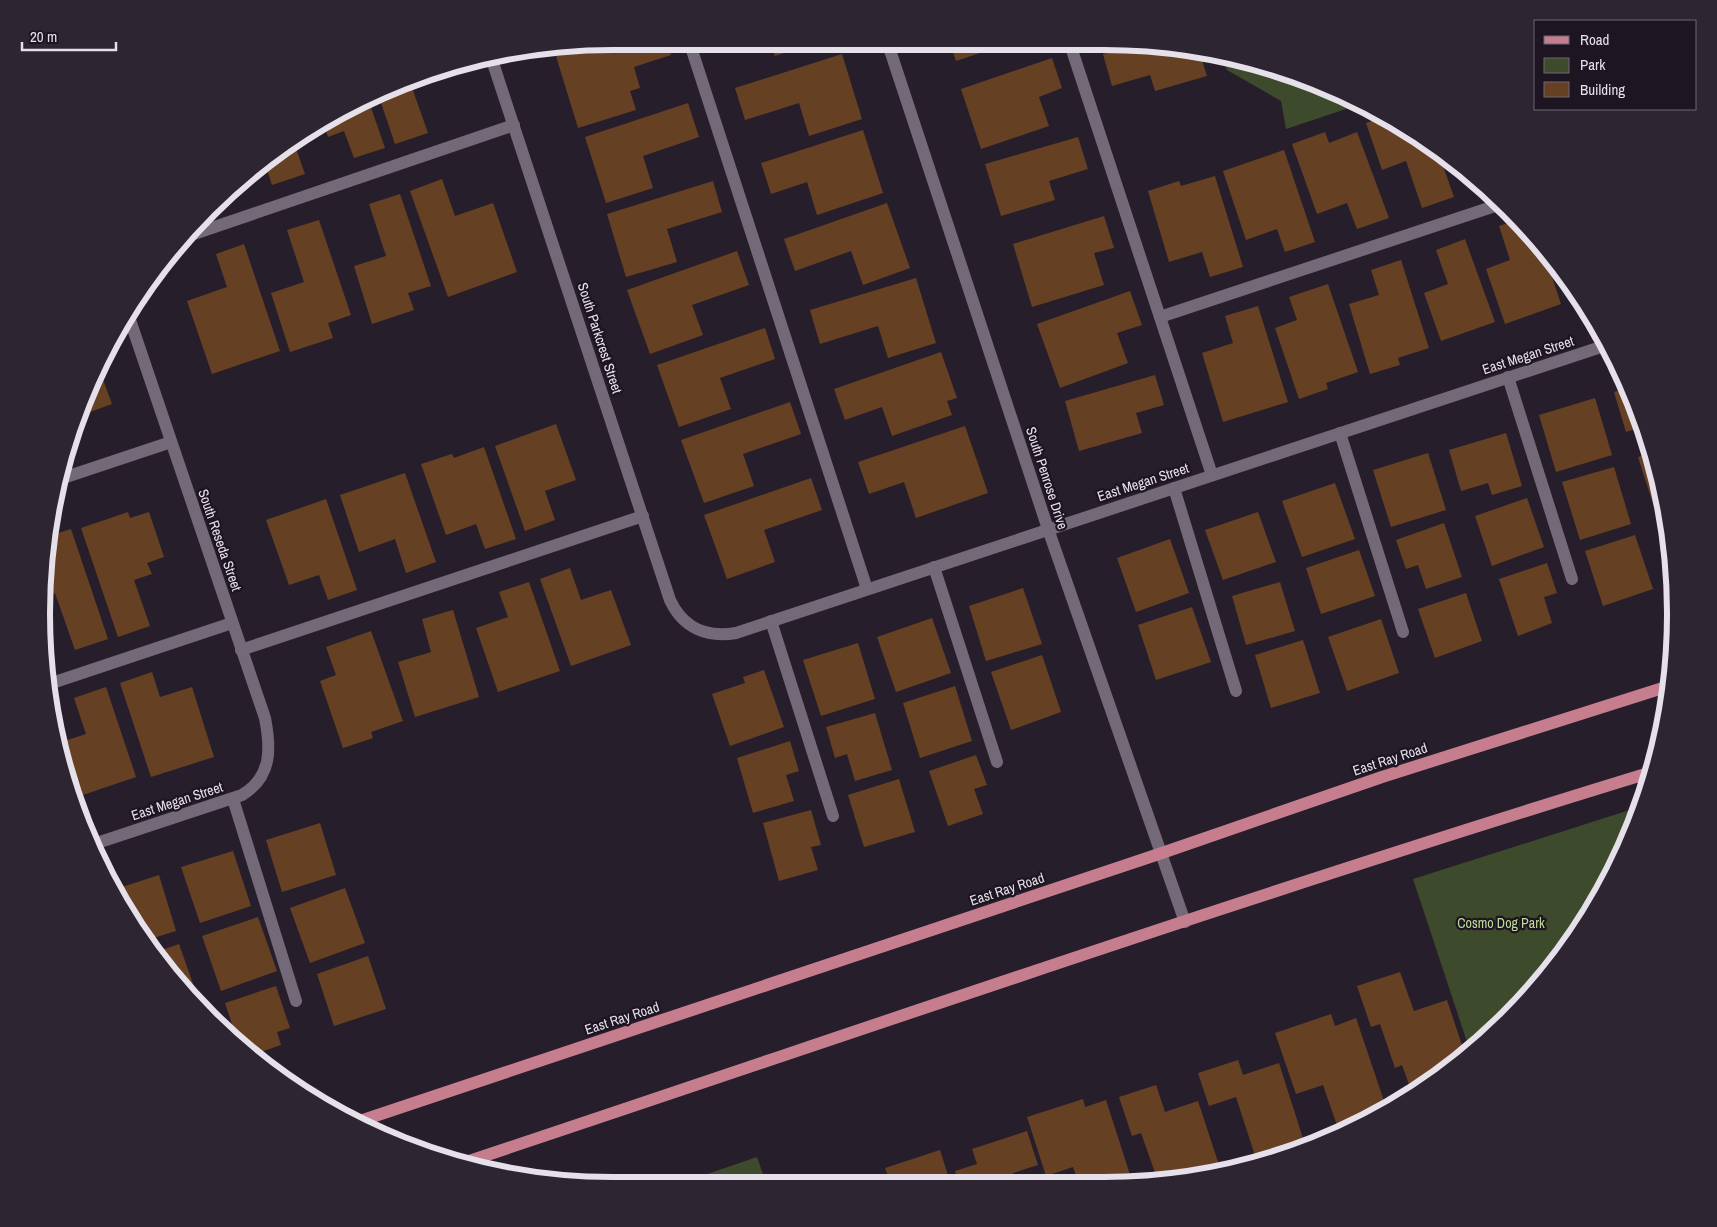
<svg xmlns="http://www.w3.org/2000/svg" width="1717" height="1227" font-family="'Archivo Narrow',sans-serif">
	<rect width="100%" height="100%" fill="#271e2c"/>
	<g fill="#3d4a2c">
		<path d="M1222,54L1322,85L1361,104L1286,129L1281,101L1227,70Z"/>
		<path d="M1639,807L1617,867L1557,962L1481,1044L1470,1051L1413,879Z"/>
		<path d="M757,1157L766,1183L678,1184Z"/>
	</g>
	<g fill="#664023">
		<path d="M614,41H667L671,55L634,67L640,88L630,91L636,110L578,128L556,56Z"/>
		<path d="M770,41H817V42L775,56Z"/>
		<path d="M949,41H1013V42L956,61Z"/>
		<path d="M1135,44L1199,51L1207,76L1155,91L1150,75L1112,86L1103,54Z"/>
		<path d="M842,54L862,119L809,136L799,103L745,120L735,88Z"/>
		<path d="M1052,58L1062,88L1039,97L1049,126L981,149L961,89Z"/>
		<path d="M450,66V68L410,82L428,133L395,144L378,94L394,85Z"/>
		<path d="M368,99L385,148L354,158L344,131L328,137L323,123Z"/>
		<path d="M688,103L699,137L643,156L653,188L606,203L585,137Z"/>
		<path d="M1386,116L1438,152L1454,197L1422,208L1406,161L1382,170L1366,123Z"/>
		<path d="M863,130L883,193L817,215L807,182L771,194L761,163Z"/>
		<path d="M1325,132L1329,143L1357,132L1389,218L1357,229L1347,203L1317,214L1292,144Z"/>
		<path d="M1078,137L1088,169L1049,181L1055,200L1001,216L985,164Z"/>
		<path d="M293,140L305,174L272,185L265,164Z"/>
		<path d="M1284,150L1315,242L1285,252L1277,229L1246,240L1223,171Z"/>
		<path d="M1215,176L1243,267L1210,277L1202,252L1169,262L1148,191L1179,181L1181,186Z"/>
		<path d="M442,179L455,216L493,203L517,272L448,297L410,191Z"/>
		<path d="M713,181L722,212L667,229L677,262L626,277L607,214Z"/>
		<path d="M400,194L431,286L408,293L414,310L372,324L354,266L386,256L369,204Z"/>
		<path d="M887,203L910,268L863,285L851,251L795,271L784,239Z"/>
		<path d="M1104,216L1114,248L1094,253L1104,285L1032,307L1013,244Z"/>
		<path d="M319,220L351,315L328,323L333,338L290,352L271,293L304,282L287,230Z"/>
		<path d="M1517,220L1542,247L1561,304L1505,324L1486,269L1510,260L1499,226Z"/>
		<path d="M1465,239L1495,322L1441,341L1424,293L1448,284L1436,250Z"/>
		<path d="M244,244L280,351L212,374L187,301L227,287L216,254Z"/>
		<path d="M737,251L749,285L692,305L703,335L650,354L627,290Z"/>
		<path d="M1401,260L1429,348L1398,358L1400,365L1370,374L1349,304L1379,295L1371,270Z"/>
		<path d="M916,278L936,343L888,358L878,326L820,344L810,310Z"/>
		<path d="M1328,284L1358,372L1326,383L1328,389L1299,399L1275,328L1297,320L1289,297Z"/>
		<path d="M1130,291L1142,325L1117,333L1128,363L1060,388L1037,324Z"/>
		<path d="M1258,306L1288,402L1223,422L1202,353L1233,343L1225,316Z"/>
		<path d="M765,328L775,359L720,378L731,409L679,427L657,365Z"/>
		<path d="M941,352L957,398L947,401L952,415L892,436L882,407L845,420L834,389Z"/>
		<path d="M98,366L112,404L82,415Z"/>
		<path d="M1155,375L1164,405L1136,413L1142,433L1079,451L1065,401Z"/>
		<path d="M1627,388L1644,426L1626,432L1614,392Z"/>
		<path d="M1595,398L1612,455L1556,472L1539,415Z"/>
		<path d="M790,402L801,434L743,454L754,486L704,503L681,440Z"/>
		<path d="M556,424L576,480L545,491L555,520L525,531L495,446Z"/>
		<path d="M965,426L988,493L916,518L904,482L869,494L858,462Z"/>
		<path d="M1506,433L1522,486L1492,495L1488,483L1461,491L1449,450Z"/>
		<path d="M484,447L516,539L485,549L476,524L446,535L421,464L452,454L454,458Z"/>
		<path d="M1428,453L1446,510L1391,527L1373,470Z"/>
		<path d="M1651,453L1663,505L1654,507L1638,457Z"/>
		<path d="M1614,467L1631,524L1580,540L1562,482Z"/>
		<path d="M405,473L436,562L406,573L395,539L359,552L340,495Z"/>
		<path d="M811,478L822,510L764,530L775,562L727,579L704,515Z"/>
		<path d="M1335,483L1355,539L1302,557L1282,501Z"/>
		<path d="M1527,498L1544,547L1492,566L1475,516Z"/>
		<path d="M326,499L357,590L328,600L319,575L289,585L266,520Z"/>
		<path d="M128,512L130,518L149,512L164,557L147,563L152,574L134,580L150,626L118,637L81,528Z"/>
		<path d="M1258,512L1276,562L1223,580L1205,530Z"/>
		<path d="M1444,523L1462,577L1426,589L1418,565L1406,569L1396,540Z"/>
		<path d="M1667,523L1671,539V560L1660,526Z"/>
		<path d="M71,529L108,639L75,650L55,593L43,597L49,536Z"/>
		<path d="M1635,535L1653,589L1603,606L1585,551Z"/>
		<path d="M1170,539L1189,593L1136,612L1117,558Z"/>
		<path d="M1359,550L1375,596L1321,614L1306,568Z"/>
		<path d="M1547,563L1557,593L1544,597L1552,623L1518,636L1499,579Z"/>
		<path d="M570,568L581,600L611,590L631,645L571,666L540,579Z"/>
		<path d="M529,582L560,671L498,692L476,628L508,617L499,592Z"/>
		<path d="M1280,582L1295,631L1246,645L1232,596Z"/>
		<path d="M1023,588L1042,644L986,661L969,606Z"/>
		<path d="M1466,593L1482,641L1435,658L1418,609Z"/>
		<path d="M1192,607L1211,662L1156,680L1138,625Z"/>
		<path d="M453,610L479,697L415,717L398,662L431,652L422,619Z"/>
		<path d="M932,618L951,673L896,692L877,637Z"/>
		<path d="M1381,619L1399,673L1347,691L1328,637Z"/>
		<path d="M371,631L403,721L371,732L373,738L343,748L320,681L336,675L326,647Z"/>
		<path d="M1303,640L1320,693L1271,708L1255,655Z"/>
		<path d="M858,643L875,699L821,716L803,660Z"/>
		<path d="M1042,655L1061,712L1011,730L991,672Z"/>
		<path d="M764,670L784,727L730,746L712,694L745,683L743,677Z"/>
		<path d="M152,672L160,697L192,687L214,757L151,777L120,683Z"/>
		<path d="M955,686L972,741L920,758L903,703Z"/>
		<path d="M106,687L136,777L80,796L61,742L86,734L74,698Z"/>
		<path d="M875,713L892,770L855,781L847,754L835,758L826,727Z"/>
		<path d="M790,741L799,771L786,775L794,801L753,813L737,758Z"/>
		<path d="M976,755L987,785L974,789L983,814L948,826L929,771Z"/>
		<path d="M899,779L915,832L864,847L848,795Z"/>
		<path d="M811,810L821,845L811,847L818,870L779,881L763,823Z"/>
		<path d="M320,823L336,875L282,892L266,840Z"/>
		<path d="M233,851L251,906L200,923L181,867Z"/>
		<path d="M159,875L176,931L147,940L113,890Z"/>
		<path d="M345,888L365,943L310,963L290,908Z"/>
		<path d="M258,917L277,971L221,991L202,936Z"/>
		<path d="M179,944L197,995L190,997L156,952Z"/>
		<path d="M368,956L386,1009L334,1026L317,974Z"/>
		<path d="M1400,972L1414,1011L1447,1000L1465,1054L1411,1090L1402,1065L1395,1068L1380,1024L1371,1027L1357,986Z"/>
		<path d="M276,986L290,1028L277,1032L281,1045L252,1055L238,1042L225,1003Z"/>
		<path d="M1331,1014L1335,1026L1356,1018L1386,1107L1356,1127L1340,1134L1323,1085L1296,1094L1275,1033Z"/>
		<path d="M1238,1060L1243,1075L1279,1063L1306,1148L1287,1155L1257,1162L1236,1097L1209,1106L1198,1073Z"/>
		<path d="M1156,1085L1165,1112L1198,1101L1221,1171L1178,1181H1158L1141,1133L1132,1136L1119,1097Z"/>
		<path d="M1083,1099L1085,1107L1106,1100L1132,1181H1078L1073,1167L1046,1176L1027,1117Z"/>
		<path d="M1027,1131L1038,1165L1013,1173L1016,1182H958L955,1171L977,1164L972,1149Z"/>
		<path d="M940,1150L950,1182L886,1183L890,1181L885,1168Z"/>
	</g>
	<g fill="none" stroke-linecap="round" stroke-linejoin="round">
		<g stroke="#736979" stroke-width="12">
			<path d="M689,41L867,589"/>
			<path d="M1069,41L1212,475"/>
			<path d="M182,238L514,125"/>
			<path d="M1160,317L1501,204"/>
			<path d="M1508,377L1572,579"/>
			<path d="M1340,433L1403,632"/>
			<path d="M1174,488L1236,691"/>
			<path d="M934,567L997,762"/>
			<path d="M771,621L833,816"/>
			<path d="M241,650L643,516"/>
			<path d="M46,685L232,623"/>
			<path d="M233,799L296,1001"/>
		</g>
		<g stroke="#736979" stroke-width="12">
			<path d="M887,41L1048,529L1185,922"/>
			<path d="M491,57L670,600C683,628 707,638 736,633L1607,345"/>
			<path d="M60,479L171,442"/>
			<path d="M91,845L242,795C272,777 271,749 265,718L129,317"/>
		</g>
		<g stroke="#c67e8f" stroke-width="12">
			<path d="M354,1123L1162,853L1382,777L1669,686"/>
			<path d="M460,1164C857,1032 1252,894 1652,772"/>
		</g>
	</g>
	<g text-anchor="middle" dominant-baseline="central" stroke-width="4.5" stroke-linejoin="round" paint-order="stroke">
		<g font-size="14" fill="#e5e0e9" stroke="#1d1522">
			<text transform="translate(600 338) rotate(72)">South Parkcrest Street</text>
			<text transform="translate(1528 355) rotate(-18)">East Megan Street</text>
			<text transform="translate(1047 478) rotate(72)">South Penrose Drive</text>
			<text transform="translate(1143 482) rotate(-18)">East Megan Street</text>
			<text transform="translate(220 540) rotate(71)">South Reseda Street</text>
			<text transform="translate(1390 759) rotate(-18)">East Ray Road</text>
			<text transform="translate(177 801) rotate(-18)">East Megan Street</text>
			<text transform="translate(1007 889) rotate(-18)">East Ray Road</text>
			<text transform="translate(622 1018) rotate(-18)">East Ray Road</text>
		</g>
		<g font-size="14" fill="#bfdd97" stroke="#1d1522">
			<text x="1501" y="923">Cosmo Dog Park</text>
		</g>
	</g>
	<path d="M0 0H1717V1227H0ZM613 50H1104A563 563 0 0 1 1667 613V614A563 563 0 0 1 1104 1177H613A563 563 0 0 1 50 614V613A563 563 0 0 1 613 50Z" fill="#2d2532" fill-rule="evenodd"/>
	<path fill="none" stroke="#e5e0e9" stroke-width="6" d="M613 50H1104A563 563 0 0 1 1667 613V614A563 563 0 0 1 1104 1177H613A563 563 0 0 1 50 614V613A563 563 0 0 1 613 50Z"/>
	<rect x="1534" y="20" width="162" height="90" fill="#1d1522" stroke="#6d6672"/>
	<rect x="1544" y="36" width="25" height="8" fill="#c67e8f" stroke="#6d6672"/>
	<text x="1580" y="45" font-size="15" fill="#e5e0e9">Road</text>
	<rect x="1544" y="58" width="25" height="15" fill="#3d4a2c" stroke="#6d6672"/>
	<text x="1580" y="70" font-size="15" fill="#e5e0e9">Park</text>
	<rect x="1544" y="82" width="25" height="15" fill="#664023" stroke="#6d6672"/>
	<text x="1580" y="95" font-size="15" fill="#e5e0e9">Building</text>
	<path d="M22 42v8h94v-8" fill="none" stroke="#e5e0e9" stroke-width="2.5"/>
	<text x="30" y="42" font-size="15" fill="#e5e0e9" stroke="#1d1522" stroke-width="4" paint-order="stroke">20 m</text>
</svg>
